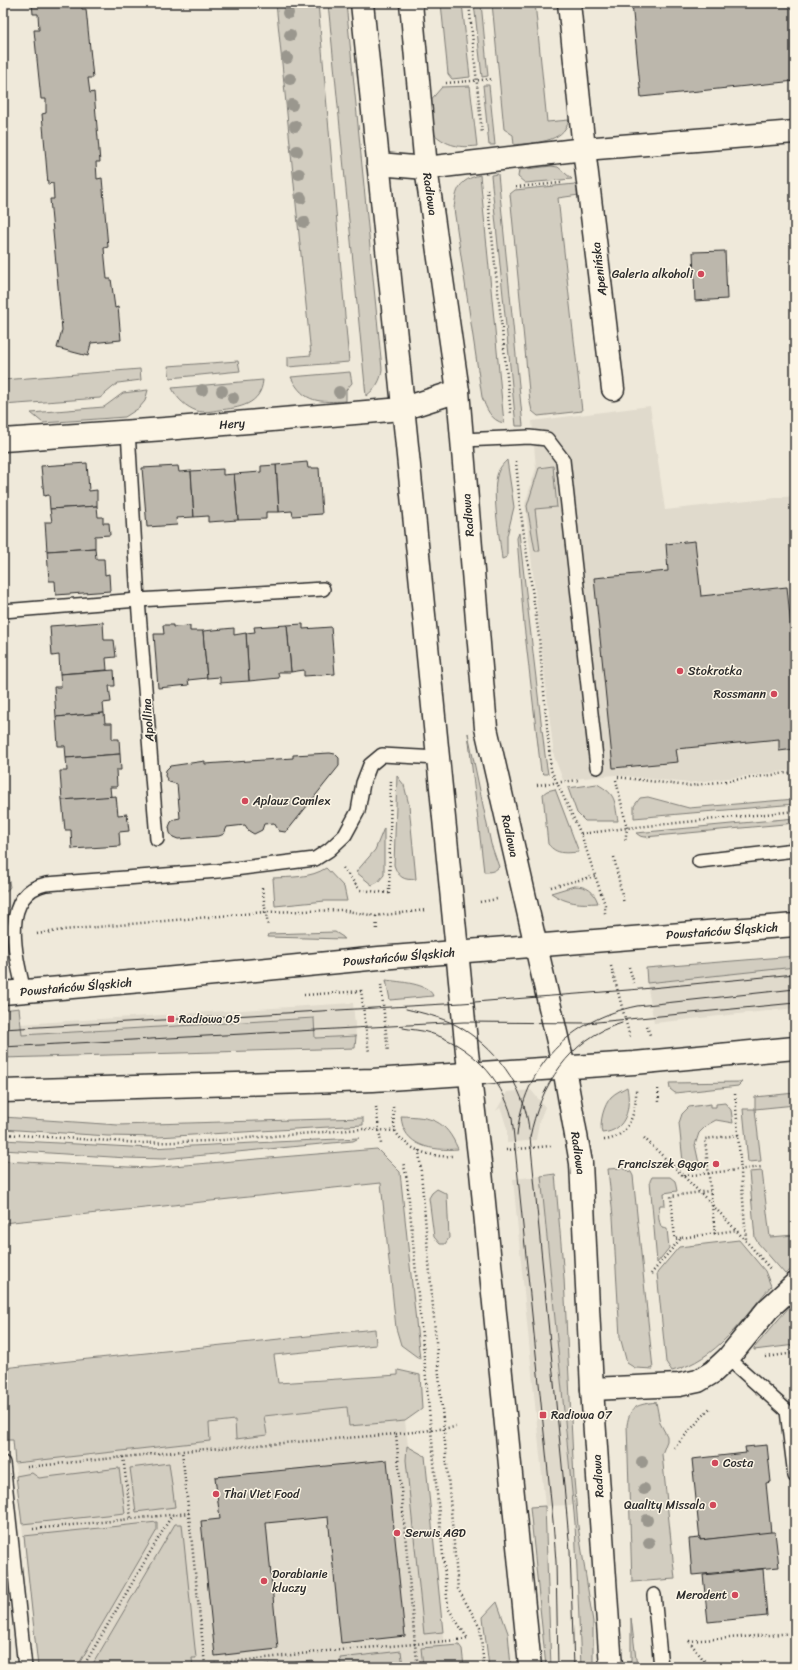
<svg xmlns="http://www.w3.org/2000/svg" width="798" height="1670" font-family="Sriracha,sans-serif">
	<rect width="100%" height="100%" fill="#efe9da"/>
	<filter id="ink" filterUnits="userSpaceOnUse"><feTurbulence type="fractalNoise" baseFrequency=".025" numOctaves="2"/><feDisplacementMap in="SourceGraphic" scale="8" xChannelSelector="R" yChannelSelector="G"/><feConvolveMatrix kernelMatrix="1 2 1 2 8 2 1 2 1" color-interpolation-filters="sRGB"/></filter>
	<g filter="url(#ink)">
		<g fill="#e0dacc">
			<path d="M650,406L665,510L794,496L795,770L688,783L615,775L563,780L554,756L525,504L536,468L532,421Z"/>
			<path d="M795,967V1008L654,1023L647,983Z"/>
			<path d="M353,1003L356,1036L315,1038L314,1018L22,1035L21,1024Z"/>
			<path d="M531,1090L545,1107L539,1122L536,1140L507,1143V1129L502,1112L500,1108L496,1111L507,1092Z"/>
			<path d="M541,1176L573,1505L545,1506L513,1179Z"/>
			<path d="M347,1407L349,1426L405,1421L408,1446L425,1456L444,1647L459,1645L462,1649L464,1667H38L15,1463L210,1441L209,1423L235,1420L237,1439L267,1435L264,1416Z"/>
		</g>
		<g fill="#d2cdc0" stroke="#7e7c76">
			<path d="M276,3H318L349,362L288,367V357L311,355Z"/>
			<path d="M328,3H346L382,369C381,381 376,388 366,396Z"/>
			<path d="M441,3H462L470,77L452,79L448,74Z"/>
			<path d="M474,3H481L488,76L482,77Z"/>
			<path d="M492,3H535L547,122L569,120C563,144 534,142 514,145L513,135L504,129Z"/>
			<path d="M483,85H489L495,145H489Z"/>
			<path d="M470,86L477,146C460,148 447,146 434,134L429,102L442,87Z"/>
			<path d="M551,166L558,167L572,179L525,183L518,177L519,170Z"/>
			<path d="M498,174L523,426H516L491,175Z"/>
			<path d="M480,175L504,423C491,421 486,408 482,397L454,209C456,189 459,180 480,175Z"/>
			<path d="M575,184L579,195L558,198L582,411L538,416L532,411L530,402L510,194L515,190Z"/>
			<path d="M238,361L240,371L170,378L168,366Z"/>
			<path d="M140,369L141,380L118,383L100,398L3,405V380Z"/>
			<path d="M350,372L352,383L346,390V401C320,402 304,404 291,377Z"/>
			<path d="M263,380C261,405 239,408 219,410C212,411 204,413 197,411C186,407 177,399 172,388Z"/>
			<path d="M148,390L145,401L139,408L125,417L43,423L31,413L104,407L123,393Z"/>
			<path d="M507,460L514,507L507,536V557L502,559C500,538 490,488 499,470C501,466 504,463 507,460Z"/>
			<path d="M553,466L557,507L535,509L540,551H535L527,506L539,468Z"/>
			<path d="M519,533L545,755L548,774H544L541,771L524,625L517,538Z"/>
			<path d="M468,733L491,844L499,867C494,872 490,872 484,872Z"/>
			<path d="M397,776L404,785L409,805L416,879C404,881 398,877 394,865Z"/>
			<path d="M597,784C617,795 614,800 618,821H585L577,813L568,788Z"/>
			<path d="M555,789L579,852C566,853 557,855 548,844L543,794L547,791Z"/>
			<path d="M648,797L689,808L795,799V804L634,818V806L640,798Z"/>
			<path d="M795,818V823L645,837L640,836L636,833Z"/>
			<path d="M384,828V875L378,882L372,885L356,872L375,850Z"/>
			<path d="M326,868L344,887L347,901H325L275,906L273,878C291,877 311,878 326,868Z"/>
			<path d="M3,872H7L10,887L3,895Z"/>
			<path d="M574,886C587,886 594,891 598,903C580,904 567,904 551,893Z"/>
			<path d="M335,932L343,937L344,939L268,937L269,934Z"/>
			<path d="M795,956V967L647,983L646,968Z"/>
			<path d="M386,980C399,982 429,983 433,996L390,1000Z"/>
			<path d="M19,1008L22,1035L314,1018L315,1038L356,1036L355,1048L3,1058V1010Z"/>
			<path d="M742,1082L738,1086L675,1093L670,1089L669,1083Z"/>
			<path d="M627,1087C631,1107 627,1131 602,1133C599,1122 604,1105 611,1097C616,1092 622,1090 627,1087Z"/>
			<path d="M795,1093V1105L755,1109L761,1161L748,1162L743,1109H755V1097Z"/>
			<path d="M725,1103L731,1110L733,1123L716,1120L707,1125L699,1133L695,1145L700,1168L692,1169L683,1162L679,1123L682,1114L689,1107L711,1104V1107H716V1104Z"/>
			<path d="M401,1116C432,1117 445,1119 458,1149C433,1151 403,1147 401,1116Z"/>
			<path d="M3,1117L118,1125L363,1118V1125L158,1137L108,1136L3,1129Z"/>
			<path d="M359,1138L353,1141L163,1159L127,1158L3,1150V1140L150,1148Z"/>
			<path d="M377,1149L400,1172L420,1359L401,1345L396,1328L381,1183L3,1223V1161L149,1168Z"/>
			<path d="M622,1168L631,1172L633,1176L653,1369L635,1368L627,1363L620,1337L613,1217L608,1169Z"/>
			<path d="M762,1171L770,1237L795,1235V1267L785,1274L758,1243L755,1238L749,1172Z"/>
			<path d="M555,1174L564,1278L574,1479L578,1526L593,1622V1667H581L575,1523L541,1176Z"/>
			<path d="M652,1177H670L675,1181L677,1191L664,1193L665,1205H660C658,1213 658,1221 662,1228L667,1229L669,1248L657,1263L650,1181Z"/>
			<path d="M437,1189L447,1194L449,1238L445,1244H440L434,1237L429,1198L432,1193Z"/>
			<path d="M739,1240L765,1271L771,1286C743,1318 717,1360 672,1371L666,1362L657,1273L679,1247Z"/>
			<path d="M790,1306L795,1310V1345L754,1350V1348Z"/>
			<path d="M375,1329L376,1345L274,1355L278,1383L398,1375V1370L420,1375L422,1409L405,1421L349,1426L347,1407L264,1416L267,1435L236,1439L235,1420L209,1423L210,1441L15,1463L13,1440H3V1368Z"/>
			<path d="M656,1402L660,1423L667,1436V1441L662,1454L675,1579L632,1582L627,1425C630,1405 638,1405 656,1402Z"/>
			<path d="M407,1446L425,1456L443,1632L424,1634L406,1460Z"/>
			<path d="M169,1463L175,1507L136,1512L130,1468Z"/>
			<path d="M119,1468L125,1513L22,1524L16,1476L32,1473L39,1478Z"/>
			<path d="M545,1506L551,1667H546L530,1507Z"/>
			<path d="M157,1522V1530L77,1667H38L24,1536Z"/>
			<path d="M175,1524H182L196,1658H192L193,1667H91Z"/>
			<path d="M497,1602L508,1633L511,1667H489L483,1617Z"/>
			<path d="M631,1618L637,1667H631Z"/>
			<path d="M459,1645L462,1649L464,1667H423L421,1648Z"/>
			<path d="M401,1651L403,1667H341L340,1658Z"/>
			<path d="M313,1661L314,1667H246Z"/>
		</g>
		<g fill="#bcb7ac" stroke="#2b2b2b">
			<path d="M32,3H81L82,9H86L93,78H88L90,93L94,92L100,162H96L97,179L102,178L108,247L104,248L107,279H111L115,308L118,307L121,340L91,343L88,356L57,348L62,330L50,199H54L53,183L48,184L42,114L46,113V99H41L34,30H39L38,14H33Z"/>
			<path d="M632,3H795V81L641,97Z"/>
			<path d="M725,251L727,299L695,301L693,252Z"/>
			<path d="M307,462L308,468H319L322,514L293,516L292,511L279,512L276,465Z"/>
			<path d="M87,463L89,491L97,490V506L50,509L49,495L44,496L41,466Z"/>
			<path d="M276,465L279,512H266V519L238,520L234,474L261,472V466Z"/>
			<path d="M178,466L179,472L191,471L194,517L176,518L177,525L147,527L142,468Z"/>
			<path d="M223,469V475L234,474L238,520L208,522V516L194,517L191,471Z"/>
			<path d="M97,506L98,517H103V523H109L110,535L95,536V548L47,551L45,522H52L50,509Z"/>
			<path d="M695,541L701,596L787,587L795,667V749L779,751V739L676,749L678,762L613,768L594,578L668,571L666,544Z"/>
			<path d="M95,548L96,559H104L105,575L109,574L110,591L56,595L55,581H49L47,551Z"/>
			<path d="M103,622L104,640H114L116,657L106,658L107,670L60,674L59,655L52,656L50,626Z"/>
			<path d="M303,624V629L331,627L335,674L304,676V670L291,672L287,625Z"/>
			<path d="M163,625H173V627L190,626V631H203L207,678L188,680L189,685L158,688L154,634H164Z"/>
			<path d="M287,625L291,672H278L279,678L249,681L246,633L255,632L254,627Z"/>
			<path d="M234,628V635L246,633L249,681L220,683V677L207,678L203,631Z"/>
			<path d="M114,670L115,686H109L111,702L103,703L104,713L56,717L54,687H61L60,674Z"/>
			<path d="M104,713L105,723H112V739H119L120,754L66,758L65,746H58L56,717Z"/>
			<path d="M330,753L335,754L339,758V766L288,830L285,832L279,831L274,823L264,824L262,830L254,834L249,831L245,825L227,827L224,834L219,836L178,839L173,837L170,833L169,827L171,822L175,819L180,818L177,784L169,782L165,776L166,770L170,766L205,761V764L293,758V755Z"/>
			<path d="M120,754L121,770H116L117,787H110L111,797L62,800L60,771H67L66,758Z"/>
			<path d="M116,796L118,815L127,814L129,831L119,832L120,846L72,849L71,830H65L62,800Z"/>
			<path d="M767,1445L771,1482L766,1483L771,1533L700,1540L692,1459L746,1453L745,1447Z"/>
			<path d="M387,1460L405,1636L341,1643L328,1517L266,1523L278,1649L215,1656L201,1521L220,1519L215,1477Z"/>
			<path d="M771,1532H775L779,1567L692,1575L689,1539L700,1538V1540Z"/>
			<path d="M763,1569L767,1616L708,1622L703,1575Z"/>
		</g>
		<g fill="none" stroke-linecap="round" stroke-linejoin="round">
			<defs>
				<g id="lane">
					<path d="M128,431L138,600L157,839"/>
					<path d="M462,440L529,437L547,439L563,460L597,767"/>
					<path d="M3,611L138,600L323,589"/>
					<path d="M699,861L795,850"/>
					<path d="M24,991C15,954 0,894 46,884L218,871L315,859L329,850L345,835L358,811L363,783L370,765L382,755L438,758"/>
					<path d="M728,1358L787,1411L795,1476"/>
					<path d="M3,1463L25,1667"/>
					<path d="M654,1595L661,1667"/>
				</g>
				<g id="street">
					<path d="M569,3L584,149L613,389"/>
					<path d="M378,164L426,168L584,149L795,132"/>
					<path d="M3,440L165,429L402,409L458,391"/>
					<path d="M592,1389L679,1385L698,1381L713,1372L728,1358L768,1309L795,1284"/>
				</g>
				<g id="secondary">
					<path d="M362,3L418,554L467,1052L481,1172L530,1667"/>
					<path d="M411,3L426,168L458,391L486,728L564,1068L581,1163L592,1389L611,1667"/>
					<path d="M3,993L164,979L379,958L795,925"/>
					<path d="M3,1091L373,1080L634,1063L795,1048"/>
				</g>
			</defs>
			<use href="#lane" stroke="#2b2b2b" stroke-width="16"/>
			<use href="#street" stroke="#2b2b2b" stroke-width="25"/>
			<use href="#secondary" stroke="#2b2b2b" stroke-width="25"/>
			<g stroke="#2b2b2b" stroke-width="2.5" stroke-dasharray="1 3" stroke-linecap="butt">
				<path d="M469,3L482,134"/>
				<path d="M446,83L493,79"/>
				<path d="M516,187L561,183"/>
				<path d="M487,189L511,414"/>
				<path d="M516,461L520,507L539,637L551,770L581,834L605,905V914"/>
				<path d="M618,777L688,786L795,772"/>
				<path d="M616,780L627,828L625,842"/>
				<path d="M537,785L578,780"/>
				<path d="M581,834L627,828L795,811"/>
				<path d="M614,857L624,904"/>
				<path d="M343,868L360,890L389,893L391,780"/>
				<path d="M551,887L595,876"/>
				<path d="M262,888L268,926"/>
				<path d="M480,902L497,899"/>
				<path d="M376,916L377,930"/>
				<path d="M37,934L63,930L265,912L341,910L376,916L426,910"/>
				<path d="M611,966L630,1037"/>
				<path d="M629,967L634,983"/>
				<path d="M381,985L388,1052"/>
				<path d="M361,990L369,1053"/>
				<path d="M304,995L362,991"/>
				<path d="M647,1026L650,1035"/>
				<path d="M658,1089L659,1102"/>
				<path d="M735,1094L746,1239"/>
				<path d="M376,1107L381,1144"/>
				<path d="M393,1107C394,1114 393,1125 396,1132C406,1150 433,1158 452,1156"/>
				<path d="M3,1134L141,1143L210,1141L362,1129L396,1131"/>
				<path d="M644,1138C688,1180 732,1223 771,1270"/>
				<path d="M604,1140C629,1138 637,1111 636,1089"/>
				<path d="M419,1150L458,1589L480,1627L484,1667"/>
				<path d="M506,1150L551,1146"/>
				<path d="M684,1176L762,1167"/>
				<path d="M715,1234L705,1139L739,1135"/>
				<path d="M681,1238L675,1239L671,1196L710,1191"/>
				<path d="M651,1274L681,1238L737,1230"/>
				<path d="M766,1357L795,1353"/>
				<path d="M396,1434L456,1427"/>
				<path d="M674,1448L711,1407"/>
				<path d="M123,1457L131,1518"/>
				<path d="M27,1467L182,1451"/>
				<path d="M33,1529L189,1513"/>
				<path d="M689,1641L795,1633"/>
				<path d="M689,1641L709,1667"/>
				<path d="M230,1663L235,1667"/>
				<path d="M205,1665L182,1451L396,1434L415,1644L468,1639L448,1608L407,1179L403,1162"/>
				<path d="M83,1667L172,1515"/>
				<path d="M204,1667L205,1665L327,1651L415,1644L418,1667"/>
			</g>
			<use href="#lane" stroke="#fcf5e5" stroke-width="13"/>
			<use href="#street" stroke="#fcf5e5" stroke-width="22"/>
			<use href="#secondary" stroke="#fcf5e5" stroke-width="22"/>
			<g stroke="#2b2b2b" stroke-width="1">
				<path d="M406,1009C423,1013 440,1017 456,1025C494,1046 525,1085 529,1130"/>
				<path d="M403,1028C412,1030 422,1030 430,1033C470,1045 502,1078 512,1118L553,1521L556,1562L558,1667"/>
				<path d="M3,1029L462,1003L641,989L795,974"/>
				<path d="M3,1047L464,1022L587,1023L795,1003"/>
				<path d="M517,1136C523,1066 571,1019 637,1006L795,989"/>
				<path d="M574,1667L570,1551L566,1506L530,1137C540,1087 569,1038 622,1023"/>
			</g>
		</g>
		<g fill="#9a978e">
			<circle cx="288" cy="13" r="6"/>
			<circle cx="290" cy="35" r="6"/>
			<circle cx="287" cy="58" r="6"/>
			<circle cx="290" cy="79" r="6"/>
			<circle cx="292" cy="105" r="6"/>
			<circle cx="295" cy="126" r="6"/>
			<circle cx="297" cy="151" r="6"/>
			<circle cx="299" cy="174" r="6"/>
			<circle cx="301" cy="198" r="6"/>
			<circle cx="304" cy="222" r="6"/>
			<circle cx="202" cy="390" r="6"/>
			<circle cx="222" cy="391" r="6"/>
			<circle cx="339" cy="392" r="6"/>
			<circle cx="233" cy="398" r="6"/>
			<circle cx="642" cy="1462" r="6"/>
			<circle cx="644" cy="1489" r="6"/>
			<circle cx="647" cy="1520" r="6"/>
			<circle cx="649" cy="1543" r="6"/>
		</g>
	</g>
	<g fill="#d1495b" stroke="#fcf5e5" stroke-width="1.5">
		<circle cx="701" cy="274" r="4"/>
		<circle cx="680" cy="671" r="4"/>
		<circle cx="774" cy="694" r="4"/>
		<circle cx="245" cy="801" r="4"/>
		<rect x="167" y="1015" width="8" height="8" rx="2"/>
		<circle cx="716" cy="1164" r="4"/>
		<rect x="539" y="1411" width="8" height="8" rx="2"/>
		<circle cx="715" cy="1463" r="4"/>
		<circle cx="216" cy="1494" r="4"/>
		<circle cx="713" cy="1505" r="4"/>
		<circle cx="397" cy="1533" r="4"/>
		<circle cx="264" cy="1581" r="4"/>
		<circle cx="735" cy="1595" r="4"/>
	</g>
	<g text-anchor="middle" dominant-baseline="central" stroke-width="3" stroke-linejoin="round" paint-order="stroke">
		<g font-size="12" fill="#2b2b2b" stroke="#fcf5e5">
			<text transform="translate(430 194) rotate(82)">Radiowa</text>
			<text transform="translate(599 269) rotate(-97)">Apenińska</text>
			<text transform="translate(232 424) rotate(-5)">Hery</text>
			<text transform="translate(468 515) rotate(-95)">Radiowa</text>
			<text transform="translate(148 720) rotate(-94)">Apollina</text>
			<text transform="translate(510 836) rotate(78)">Radiowa</text>
			<text transform="translate(722 931) rotate(-4)">Powstańców Śląskich</text>
			<text transform="translate(399 957) rotate(-5)">Powstańców Śląskich</text>
			<text transform="translate(76 987) rotate(-5)">Powstańców Śląskich</text>
			<text transform="translate(578 1153) rotate(82)">Radiowa</text>
			<text transform="translate(598 1476) rotate(-94)">Radiowa</text>
		</g>
		<g font-size="12" fill="#2b2b2b" stroke="#fcf5e5" text-anchor="start">
			<text x="693" y="274" text-anchor="end">Galeria alkoholi</text>
			<text x="688" y="671">Stokrotka</text>
			<text x="766" y="694" text-anchor="end">Rossmann</text>
			<text x="253" y="801">Aplauz Comlex</text>
			<text x="179" y="1019">Radiowa 05</text>
			<text x="708" y="1164" text-anchor="end">Franciszek Gągor</text>
			<text x="551" y="1415">Radiowa 07</text>
			<text x="723" y="1463">Costa</text>
			<text x="224" y="1494">Thai Viet Food</text>
			<text x="705" y="1505" text-anchor="end">Quality Missala</text>
			<text x="405" y="1533">Serwis AGD</text>
			<text x="272" y="1574">Dorabianie<tspan x="272" dy="14">kluczy</tspan></text>
			<text x="727" y="1595" text-anchor="end">Merodent</text>
		</g>
	</g>
	<rect width="798" height="1670" fill="none" stroke="#fcf5e5" stroke-width="16"/>
	<rect x="8" y="8" width="782" height="1654" fill="none" stroke="#2b2b2b" stroke-width="1.5" filter="url(#ink)"/>
</svg>
